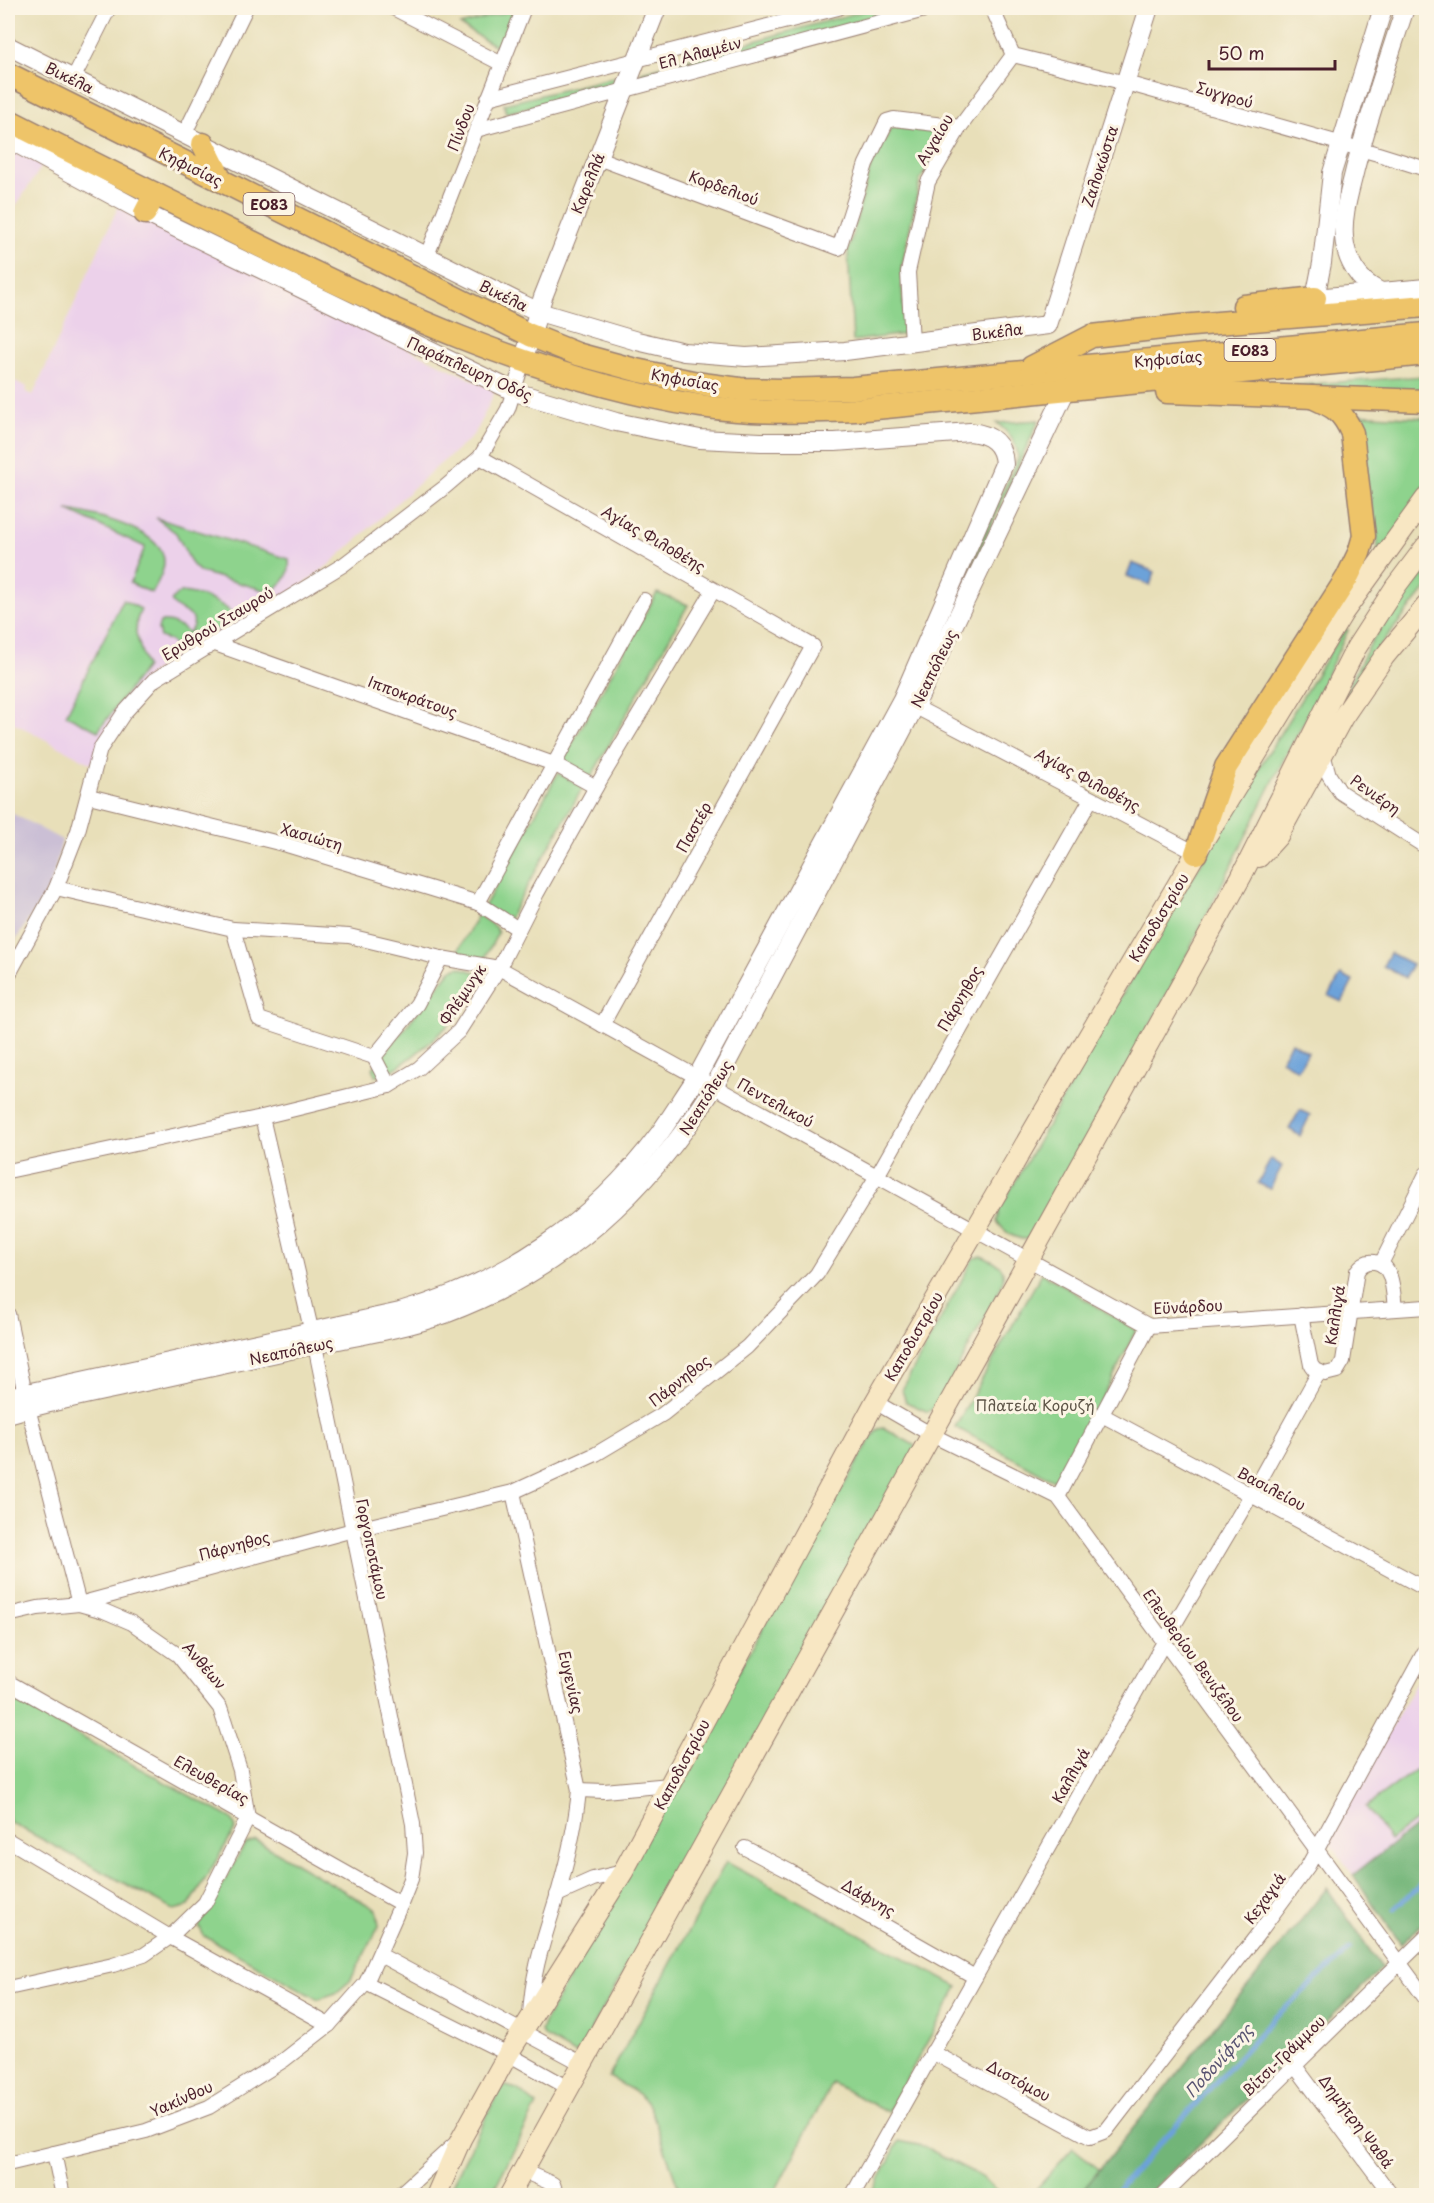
<svg xmlns="http://www.w3.org/2000/svg" width="1434" height="2203" font-family="'Playpen Sans',sans-serif">
	<rect width="100%" height="100%" fill="#fcf5e5"/>
	<filter id="ink" filterUnits="userSpaceOnUse"><feTurbulence type="fractalNoise" baseFrequency=".0167" numOctaves="2"/><feDisplacementMap in="SourceGraphic" scale="12" xChannelSelector="R" yChannelSelector="G"/><feConvolveMatrix kernelMatrix="1 2 1 2 8 2 1 2 1" color-interpolation-filters="sRGB"/></filter>
	<filter id="wash" filterUnits="userSpaceOnUse"><feTurbulence type="fractalNoise" baseFrequency=".008" numOctaves="4" result="noise"/><feDisplacementMap in="SourceGraphic" scale="24" xChannelSelector="R" yChannelSelector="G"/><feGaussianBlur stdDeviation="1.35" result="paint"/><feColorMatrix in="noise" values="0 0 0 0 0 0 0 0 0 0 0 0 0 0 0 0 0 1.4 0 .05"/><feComposite in="paint" operator="in"/></filter>
	<g filter="url(#wash)">
		<rect width="100%" height="100%" fill="#e8dfb9"/>
		<g fill="#ecd1ea">
			<path d="M8,151L31,159L42,166L8,218Z"/>
			<path d="M118,207L495,391L478,428L470,439L432,471L331,563L293,592L235,627L162,666L147,676L111,724L92,764L8,720V378L27,387L26,392L33,395Z"/>
			<path d="M1426,1664V1818L1353,1875L1329,1841Z"/>
		</g>
		<path fill="#cbbfd5" d="M8,811L62,840L51,885L8,952Z"/>
		<g fill="#8ed38d" stroke="#6c795c" stroke-width="1.5">
			<path d="M521,8L505,52L460,25Z"/>
			<path d="M874,8H909L637,83L642,72Z"/>
			<path d="M615,77L617,85L506,113L504,104Z"/>
			<path d="M892,127L938,129L944,141L920,180L901,271L905,334L853,341L848,251L871,165Z"/>
			<path d="M1426,376V392L1267,387Z"/>
			<path d="M1353,414L1426,418V487L1374,564L1378,548L1377,534Z"/>
			<path d="M1039,420L919,685L916,683L1018,458C1017,442 1009,433 997,423Z"/>
			<path d="M67,510C91,513 166,530 164,563C164,573 156,585 152,593L130,583L145,547Z"/>
			<path d="M156,518L289,559C291,576 284,582 271,592L200,572L192,564L176,533Z"/>
			<path d="M1426,570V589L1381,644L1336,710L1373,639L1392,612Z"/>
			<path d="M181,592C197,593 221,602 232,613V620L181,651L170,641L160,637L158,629L160,622C172,621 179,625 189,633C204,611 178,615 171,601L175,596Z"/>
			<path d="M657,593L688,605L591,777L563,760Z"/>
			<path d="M123,600L141,609L137,620L136,633L146,667L98,731L66,715Z"/>
			<path d="M1344,629L1348,630L1308,715L1285,757L1171,987L1037,1229L1028,1239C1015,1240 1004,1232 997,1221L999,1210L1148,950Z"/>
			<path d="M558,773L583,787L507,922L484,907Z"/>
			<path d="M478,915L495,927L498,933L483,961L455,955Z"/>
			<path d="M459,967L478,973L482,977C476,990 469,1002 460,1013C447,1028 393,1078 375,1076L373,1068L451,970Z"/>
			<path d="M981,1256C999,1264 1008,1266 1001,1287L937,1406L928,1412L906,1402L902,1390L973,1259Z"/>
			<path d="M1042,1273L1136,1330L1061,1484L955,1427Z"/>
			<path d="M884,1428L914,1445L916,1450L579,2052L574,2054L545,2037L541,2031L544,2023L785,1588L872,1437L878,1429Z"/>
			<path d="M8,1697L231,1818L236,1828L189,1906L174,1910L8,1821Z"/>
			<path d="M1426,1762V1813L1390,1840L1366,1807Z"/>
			<path d="M256,1840L377,1910L379,1926L350,1981L336,1993L318,1999L204,1936L199,1926L245,1844Z"/>
			<path d="M726,1862L958,1987L888,2112L832,2083L773,2195H681L650,2107L639,2094L609,2077Z"/>
			<path d="M506,2086L517,2089L537,2105L491,2195H447L493,2103L500,2090Z"/>
			<path d="M899,2141L923,2146L982,2177L1000,2195H871Z"/>
			<path d="M1073,2148L1100,2170L1079,2195H1031Z"/>
		</g>
		<g fill="#72b578" stroke="#5e6a52" stroke-width="1.5">
			<path d="M1426,1818V1921L1401,1944L1353,1875Z"/>
			<path d="M1327,1888L1382,1968L1147,2195H1079Z"/>
		</g>
		<g fill="#6ca2d9" stroke="#5b6082" stroke-width="1.5">
			<path d="M1132,563L1155,572L1150,585L1127,576Z"/>
			<path d="M1390,953L1412,964L1405,978L1383,966Z"/>
			<path d="M1341,975L1353,981L1342,1002L1329,996Z"/>
			<path d="M1291,1042L1308,1052L1298,1070L1281,1060Z"/>
			<path d="M1300,1110L1310,1115L1300,1136L1289,1129Z"/>
			<path d="M1271,1159L1282,1166L1270,1189L1258,1183Z"/>
		</g>
		<g fill="none" stroke-linecap="round" stroke-linejoin="round">
			<g stroke="#6ca2d9" stroke-width="5">
				<path d="M1394,1909L1426,1880"/>
				<path d="M1112,2196L1273,2019L1350,1949"/>
			</g>
		</g>
	</g>
	<g filter="url(#ink)">
		<g fill="none" stroke-linecap="round" stroke-linejoin="round">
			<defs>
				<g id="minor">
					<path d="M393,8L502,64"/>
					<path d="M992,8L1013,55"/>
					<path d="M1013,55L1126,83L1378,154L1426,169"/>
					<path d="M73,79L109,8"/>
					<path d="M488,98L838,8"/>
					<path d="M476,130L932,8"/>
					<path d="M184,135L246,8"/>
					<path d="M598,158L839,248L866,164L887,121L894,119L960,127"/>
					<path d="M426,258L524,8"/>
					<path d="M912,342L908,272L928,182L960,127L1013,55"/>
					<path d="M480,457L813,646L602,1025"/>
					<path d="M215,644L554,764L596,787"/>
					<path d="M908,703L1196,853"/>
					<path d="M1323,754L1329,775L1340,792L1426,847"/>
					<path d="M89,796L287,845L478,903L518,929"/>
					<path d="M56,888L233,929L259,1019L374,1057"/>
					<path d="M478,903L644,600"/>
					<path d="M233,929L349,936L441,958L499,968L1149,1326L1426,1307"/>
					<path d="M8,976L56,888L78,831L100,749L124,713L154,680L343,565L445,487L480,457L508,409L523,361"/>
					<path d="M389,1086L374,1057L417,1004L441,958"/>
					<path d="M8,1171L262,1117L389,1086L419,1068L459,1031L499,968L537,893L596,787L713,591"/>
					<path d="M1381,1264L1426,1174"/>
					<path d="M8,1314L28,1408L79,1604L104,1611L132,1623L178,1655L220,1708L240,1770L248,1818L205,1903L170,1937L144,1955L113,1965L8,1988"/>
					<path d="M1301,1315L1311,1365L1314,1369L1325,1374L1337,1371L1343,1361L1357,1271C1361,1265 1367,1261 1374,1262C1394,1263 1393,1295 1395,1309"/>
					<path d="M875,1402L932,1435L1058,1497L1426,1999"/>
					<path d="M1102,1415L1426,1589"/>
					<path d="M513,1492L579,1790C576,1823 568,1858 559,1890C546,1934 532,1969 530,2016"/>
					<path d="M1058,1497L1149,1326"/>
					<path d="M8,1615L38,1608L79,1604L353,1530L513,1492L596,1454L663,1414L747,1347L817,1274L877,1176L1091,799"/>
					<path d="M8,1682L401,1904"/>
					<path d="M579,1790L604,1791L670,1785"/>
					<path d="M8,1840L170,1937L329,2025"/>
					<path d="M745,1848L789,1871L975,1977"/>
					<path d="M557,1895L593,1879L623,1872"/>
					<path d="M380,1955L583,2064"/>
					<path d="M366,1983L508,2054L569,2088"/>
					<path d="M932,2052L1090,2137L1106,2131L1261,1930L1308,1866L1426,1649"/>
					<path d="M1295,2066L1392,2196"/>
					<path d="M54,2153L63,2196"/>
					<path d="M8,2164L146,2131L209,2107L284,2060L329,2025L366,1983L401,1904L411,1879L415,1853L413,1824L317,1355L262,1117"/>
					<path d="M523,2171L553,2184L557,2196"/>
					<path d="M398,2196L455,2144"/>
					<path d="M852,2196L1164,1642L1251,1495L1319,1372"/>
					<path d="M1162,2196L1426,1937"/>
				</g>
				<g id="tertiary">
					<path d="M1383,8L1332,173L1322,263L1315,298L1426,288"/>
					<path d="M8,46L520,303L539,312L637,341L684,352L746,357L845,351L1048,325L1149,8"/>
					<path d="M8,139L145,213L515,392L616,422L700,439L761,442H835L970,432C990,434 1003,443 1004,464L902,699L697,1077C684,1096 672,1116 659,1134C592,1224 507,1281 400,1312L8,1397"/>
					<path d="M1379,291C1358,281 1346,260 1344,237C1342,214 1350,191 1355,169C1369,115 1388,61 1405,8"/>
					<path d="M523,361L543,297L657,8"/>
					<path d="M8,1414C48,1402 90,1394 131,1385C192,1372 252,1358 313,1345C357,1336 403,1329 445,1314C563,1270 648,1192 714,1087L915,706L1066,390"/>
				</g>
				<g id="secondary">
					<path d="M1259,857L1278,836L1343,717L1384,657L1426,606"/>
					<path d="M436,2196L461,2139L508,2054L623,1872L875,1402L1048,1105L1196,853L1343,613L1426,498"/>
					<path d="M509,2196L1241,877L1356,648L1396,586L1426,546"/>
				</g>
				<g id="primary">
					<path d="M8,74L530,335L577,354L636,370L702,384L740,389L781,390L853,388L1426,334"/>
					<path d="M8,120C82,158 157,195 232,232C381,307 534,379 700,406C751,414 804,412 855,410L1426,354"/>
					<path d="M203,144L221,180"/>
					<path d="M145,213L155,194"/>
					<path d="M1244,306L1315,298"/>
					<path d="M1032,367L1092,336L1180,326L1426,306"/>
					<path d="M1167,392L1426,401"/>
					<path d="M1196,853L1226,767L1347,578L1359,553L1364,536L1352,433C1342,410 1334,407 1312,397"/>
				</g>
			</defs>
			<use href="#minor" stroke="#997f72" stroke-width="16"/>
			<use href="#tertiary" stroke="#997f72" stroke-width="20"/>
			<use href="#secondary" stroke="#997f72" stroke-width="22"/>
			<use href="#primary" stroke="#997f72" stroke-width="25"/>
			<use href="#minor" stroke="#fff" stroke-width="14"/>
			<use href="#tertiary" stroke="#fff" stroke-width="18"/>
			<use href="#secondary" stroke="#f8e7c3" stroke-width="20"/>
			<use href="#primary" stroke="#eec469" stroke-width="22"/>
		</g>
	</g>
	<g text-anchor="middle" dominant-baseline="central" stroke-width="6" stroke-linejoin="round" paint-order="stroke">
		<g fill="#fcf5e5" stroke="#7f5f63" stroke-width="1.5">
			<rect x="243.5" y="193" width="51" height="22" rx="4.5"/>
			<rect x="1224.5" y="339" width="51" height="22" rx="4.5"/>
		</g>
		<g font-size="14" font-weight="bold" fill="#4a1f2b">
			<text x="269" y="204">ΕΟ83</text>
			<text x="1250" y="350">ΕΟ83</text>
		</g>
		<g font-size="15" fill="#4a1f2b" stroke="#fcf5e5">
			<text transform="translate(700 52) rotate(-15)">Ελ Αλαμέιν</text>
			<text transform="translate(70 77) rotate(26)">Βικέλα</text>
			<text transform="translate(1225 94) rotate(16)">Συγγρού</text>
			<text transform="translate(460 127) rotate(-69)">Πίνδου</text>
			<text transform="translate(934 139) rotate(-59)">Αιγαίου</text>
			<text transform="translate(191 166) rotate(26)">Κηφισίας</text>
			<text transform="translate(1099 166) rotate(-72)">Ζαλοκώστα</text>
			<text transform="translate(587 183) rotate(-68)">Καρελλά</text>
			<text transform="translate(724 187) rotate(20)">Κορδελιού</text>
			<text transform="translate(504 295) rotate(26)">Βικέλα</text>
			<text transform="translate(997 331) rotate(-7)">Βικέλα</text>
			<text transform="translate(1168 358) rotate(-5)">Κηφισίας</text>
			<text transform="translate(470 368) rotate(24)">Παράπλευρη Οδός</text>
			<text transform="translate(685 379) rotate(10)">Κηφισίας</text>
			<text transform="translate(654 538) rotate(30)">Αγίας Φιλοθέης</text>
			<text transform="translate(217 623) rotate(-31)">Ερυθρού Σταυρού</text>
			<text transform="translate(933 668) rotate(-64)">Νεαπόλεως</text>
			<text transform="translate(413 696) rotate(20)">Ιπποκράτους</text>
			<text transform="translate(1088 779) rotate(28)">Αγίας Φιλοθέης</text>
			<text transform="translate(1376 794) rotate(35)">Ρενιέρη</text>
			<text transform="translate(693 827) rotate(-61)">Παστέρ</text>
			<text transform="translate(312 836) rotate(16)">Χασιώτη</text>
			<text transform="translate(1158 917) rotate(-59)">Καποδιστρίου</text>
			<text transform="translate(462 994) rotate(-56)">Φλέμινγκ</text>
			<text transform="translate(959 998) rotate(-60)">Πάρνηθος</text>
			<text transform="translate(705 1097) rotate(-58)">Νεαπόλεως</text>
			<text transform="translate(776 1102) rotate(29)">Πεντελικού</text>
			<text transform="translate(1188 1306) rotate(-3)">Εϋνάρδου</text>
			<text transform="translate(1334 1315) rotate(-81)">Καλλιγά</text>
			<text transform="translate(913 1336) rotate(-60)">Καποδιστρίου</text>
			<text transform="translate(291 1350) rotate(-12)">Νεαπόλεως</text>
			<text transform="translate(679 1380) rotate(-38)">Πάρνηθος</text>
			<text transform="translate(1272 1488) rotate(28)">Βασιλείου</text>
			<text transform="translate(234 1545) rotate(-15)">Πάρνηθος</text>
			<text transform="translate(373 1549) rotate(78)">Γοργοποτάμου</text>
			<text transform="translate(1194 1655) rotate(54)">Ελευθερίου Βενιζέλου</text>
			<text transform="translate(205 1665) rotate(49)">Ανθέων</text>
			<text transform="translate(572 1682) rotate(77)">Ευγενίας</text>
			<text transform="translate(681 1764) rotate(-62)">Καποδιστρίου</text>
			<text transform="translate(1070 1775) rotate(-61)">Καλλιγά</text>
			<text transform="translate(212 1779) rotate(29)">Ελευθερίας</text>
			<text transform="translate(869 1897) rotate(30)">Δάφνης</text>
			<text transform="translate(1264 1898) rotate(-54)">Κεχαγιά</text>
			<text transform="translate(1283 2055) rotate(-44)">Βίτσι-Γράμμου</text>
			<text transform="translate(1019 2080) rotate(28)">Διστόμου</text>
			<text transform="translate(181 2098) rotate(-24)">Υακίνθου</text>
			<text transform="translate(1357 2121) rotate(53)">Δημήτρη Ψαθά</text>
		</g>
		<g font-size="15" fill="#5e5548" stroke="#fcf5e5">
			<text x="1035" y="1404">Πλατεία Κορυζή</text>
		</g>
		<g font-size="16" font-style="italic" fill="#585371" stroke="#fcf5e5">
			<text transform="translate(1218 2060) rotate(-48)">Ποδονίφτης</text>
		</g>
	</g>
	<rect width="1434" height="2203" fill="none" stroke="#fcf5e5" stroke-width="30"/>
	<path d="M1209 60v9h126v-9" fill="none" stroke="#4a1f2b" stroke-width="3"/>
	<text x="1218" y="60" font-size="18" fill="#4a1f2b" stroke="#fcf5e5" stroke-width="4.5" paint-order="stroke">50 m</text>
</svg>
